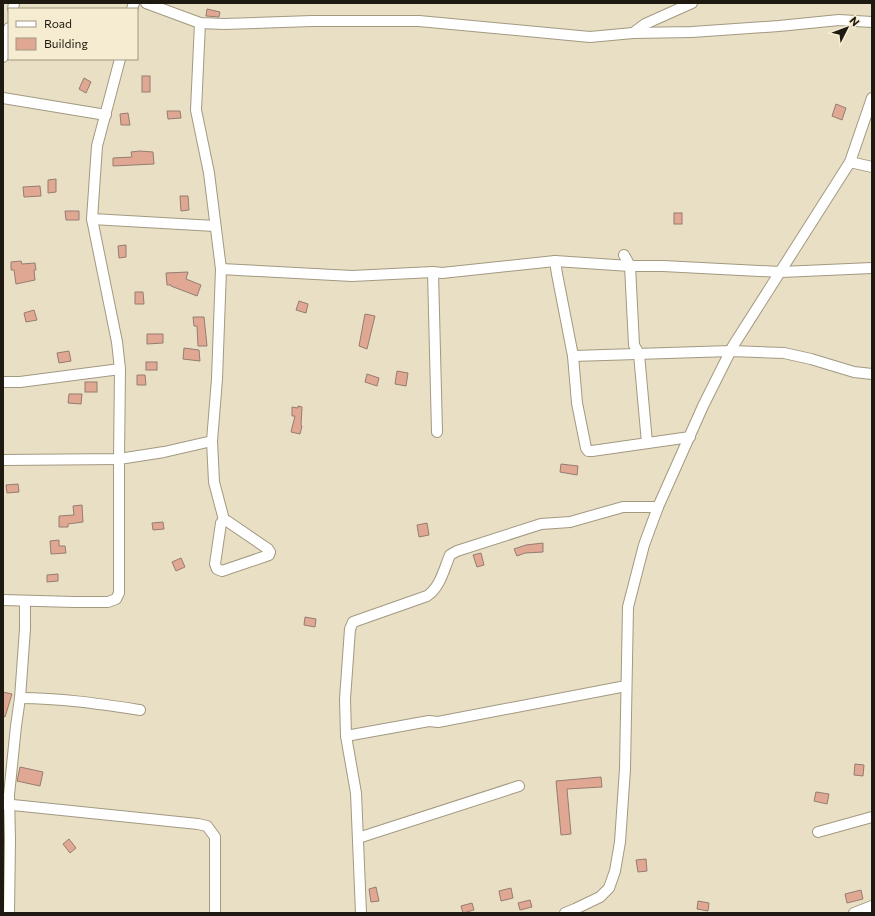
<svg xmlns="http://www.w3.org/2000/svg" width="875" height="916" font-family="Commissioner,sans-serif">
	<rect width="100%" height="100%" fill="#e9dfc5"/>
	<g fill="#e0a893" stroke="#967c72">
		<path d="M207,9L220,12L219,17L206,16Z"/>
		<rect x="142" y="76" width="8" height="16"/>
		<path d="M84,78L91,82L86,93L79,89Z"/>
		<path d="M836,104L846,108L842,120L832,116Z"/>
		<path d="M167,111H180L181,118L168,119Z"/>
		<path d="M128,113L130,125H121L120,114Z"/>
		<path d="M140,151L153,152L154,164L113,166V158L132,157L131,152Z"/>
		<path d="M56,179V192L48,193V180Z"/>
		<path d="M40,186L41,196L24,197L23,187Z"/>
		<path d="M180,196H188L189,210L181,211Z"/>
		<path d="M65,211H79V220H66Z"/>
		<rect x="674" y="213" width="8" height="11"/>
		<path d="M126,245V257L119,258L118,246Z"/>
		<path d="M21,261L22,264L35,263L36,270H34L35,280L16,284L14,270H11V262Z"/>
		<path d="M188,272L186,279L201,285L197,296L171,286V285H167L166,273Z"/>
		<path d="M135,292H143L144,304H135Z"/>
		<path d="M299,301L308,304L306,313L296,310Z"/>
		<path d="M34,310L37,320L26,322L24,313Z"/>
		<path d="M365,314L375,316L367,349L359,346Z"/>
		<path d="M193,317H204L207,346H198L197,326H194Z"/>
		<path d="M147,334H163V343L147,344Z"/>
		<path d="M184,348L199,350L200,361L183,359Z"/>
		<path d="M69,351L71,361L59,363L57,353Z"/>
		<rect x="146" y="362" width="11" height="8"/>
		<path d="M397,371L408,373L406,386L395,384Z"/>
		<path d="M367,374L379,378L377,386L365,382Z"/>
		<path d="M137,375H145L146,385H137Z"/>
		<rect x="85" y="382" width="12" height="10"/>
		<path d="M69,394H82L81,404L68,403Z"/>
		<path d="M298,406L302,407L301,425L302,426L300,434L291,432L295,416H292V407L298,408Z"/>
		<path d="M561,464L578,466L577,475L560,472Z"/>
		<path d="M18,484L19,492L7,493L6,485Z"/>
		<path d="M82,505L83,522L68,524V527H59V516L74,515L73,506Z"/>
		<path d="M163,522L164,529L153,530L152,523Z"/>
		<path d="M427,523L429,535L419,537L417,525Z"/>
		<path d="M59,540V546H65L66,553L51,554L50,541Z"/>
		<path d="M543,543V552L525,553L517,556L514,549L526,545Z"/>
		<path d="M481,553L484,565L477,567L473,555Z"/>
		<path d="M181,558L185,567L176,571L172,562Z"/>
		<path d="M58,574V581L47,582V575Z"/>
		<path d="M305,617L316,619L315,627L304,625Z"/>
		<path d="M3,692L12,694L5,717L3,716Z"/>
		<path d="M855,764L864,765L863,776L854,775Z"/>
		<path d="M20,767L43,772L40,786L17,781Z"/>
		<path d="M601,777L602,787L567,789L571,834L561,835L556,781Z"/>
		<path d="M816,792L829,794L827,804L814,801Z"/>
		<path d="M69,839L76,848L70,853L63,844Z"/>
		<path d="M646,859L647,871L638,872L636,860Z"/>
		<path d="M376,887L379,901L371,902L369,889Z"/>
		<path d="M511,888L513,898L501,901L499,891Z"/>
		<path d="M861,890L863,899L847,903L845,894Z"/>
		<path d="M530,900L532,907L520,910L518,903Z"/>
		<path d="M698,901L709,903L708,911L697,909Z"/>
		<path d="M472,903L474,910L463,913L461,906Z"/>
	</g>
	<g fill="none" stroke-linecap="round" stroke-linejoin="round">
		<defs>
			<g id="minor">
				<path d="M146,3L200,23L224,24L312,21H419L590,37L633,33L692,32L779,26L839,20L872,22"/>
				<path d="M13,9L14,3"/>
				<path d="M132,9L134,3"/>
				<path d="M633,33L645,24L692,3"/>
				<path d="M3,57L9,28"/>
				<path d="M3,98L106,115"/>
				<path d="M850,162L872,167"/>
				<path d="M92,219L215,226"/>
				<path d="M624,255L630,266L634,345L639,354L647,443"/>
				<path d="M555,261L557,274L573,356L577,403L586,448L588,451H592L690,437"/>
				<path d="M221,269L352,276L433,272L442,273L555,261L630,266H663L781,272L872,268"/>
				<path d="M433,272L437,432"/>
				<path d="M573,356L731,351L784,353L811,359L854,372L872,374"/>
				<path d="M3,382H20L120,369"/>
				<path d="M212,441L214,482L224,520L221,523L215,564L217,569L222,571L269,555L270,552L268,549L227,521L224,520"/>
				<path d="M3,460L119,459L120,369L117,342L92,219L97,146L120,59"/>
				<path d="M3,600L74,602H108L116,599L119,593V459L164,452L212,441L217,379L221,269L209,173L196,110L200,23"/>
				<path d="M20,698C61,698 100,704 140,710"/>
				<path d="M346,736L429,721L438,722L626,686"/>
				<path d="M3,804L198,824L207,826L215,837V913"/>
				<path d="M818,832L872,817"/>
				<path d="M358,838L519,786"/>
				<path d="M9,913L10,840L9,795L16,726L20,698L25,629V601"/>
				<path d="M361,913L356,793L346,736L345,699L350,629L353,622L427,596C440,588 444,569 450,555L457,551L541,524L570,522L623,507H658"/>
				<path d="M565,913L575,909L600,897L609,888L615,871L620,842L625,769L628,607L644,545L658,507L703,406L733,346L850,162L872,98"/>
				<path d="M854,913L872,906"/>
			</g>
		</defs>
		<use href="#minor" stroke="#a29981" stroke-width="12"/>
		<use href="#minor" stroke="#fff" stroke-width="10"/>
	</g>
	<rect width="875" height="916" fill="none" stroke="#1e1a11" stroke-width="8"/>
	<rect x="8" y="8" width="130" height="52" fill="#f6ecd2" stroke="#a09885"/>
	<rect x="16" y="21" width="20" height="6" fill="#ffffff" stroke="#a09885"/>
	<text x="44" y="28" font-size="12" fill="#1e1a11">Road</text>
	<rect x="16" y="38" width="20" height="12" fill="#e0a893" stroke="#a09885"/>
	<text x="44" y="48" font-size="12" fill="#1e1a11">Building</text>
	<g transform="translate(847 28) rotate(48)" stroke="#f6ecd2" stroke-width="3" paint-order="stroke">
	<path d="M0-3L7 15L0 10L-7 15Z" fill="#1e1a11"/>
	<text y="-6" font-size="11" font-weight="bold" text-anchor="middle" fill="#1e1a11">N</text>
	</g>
</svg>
